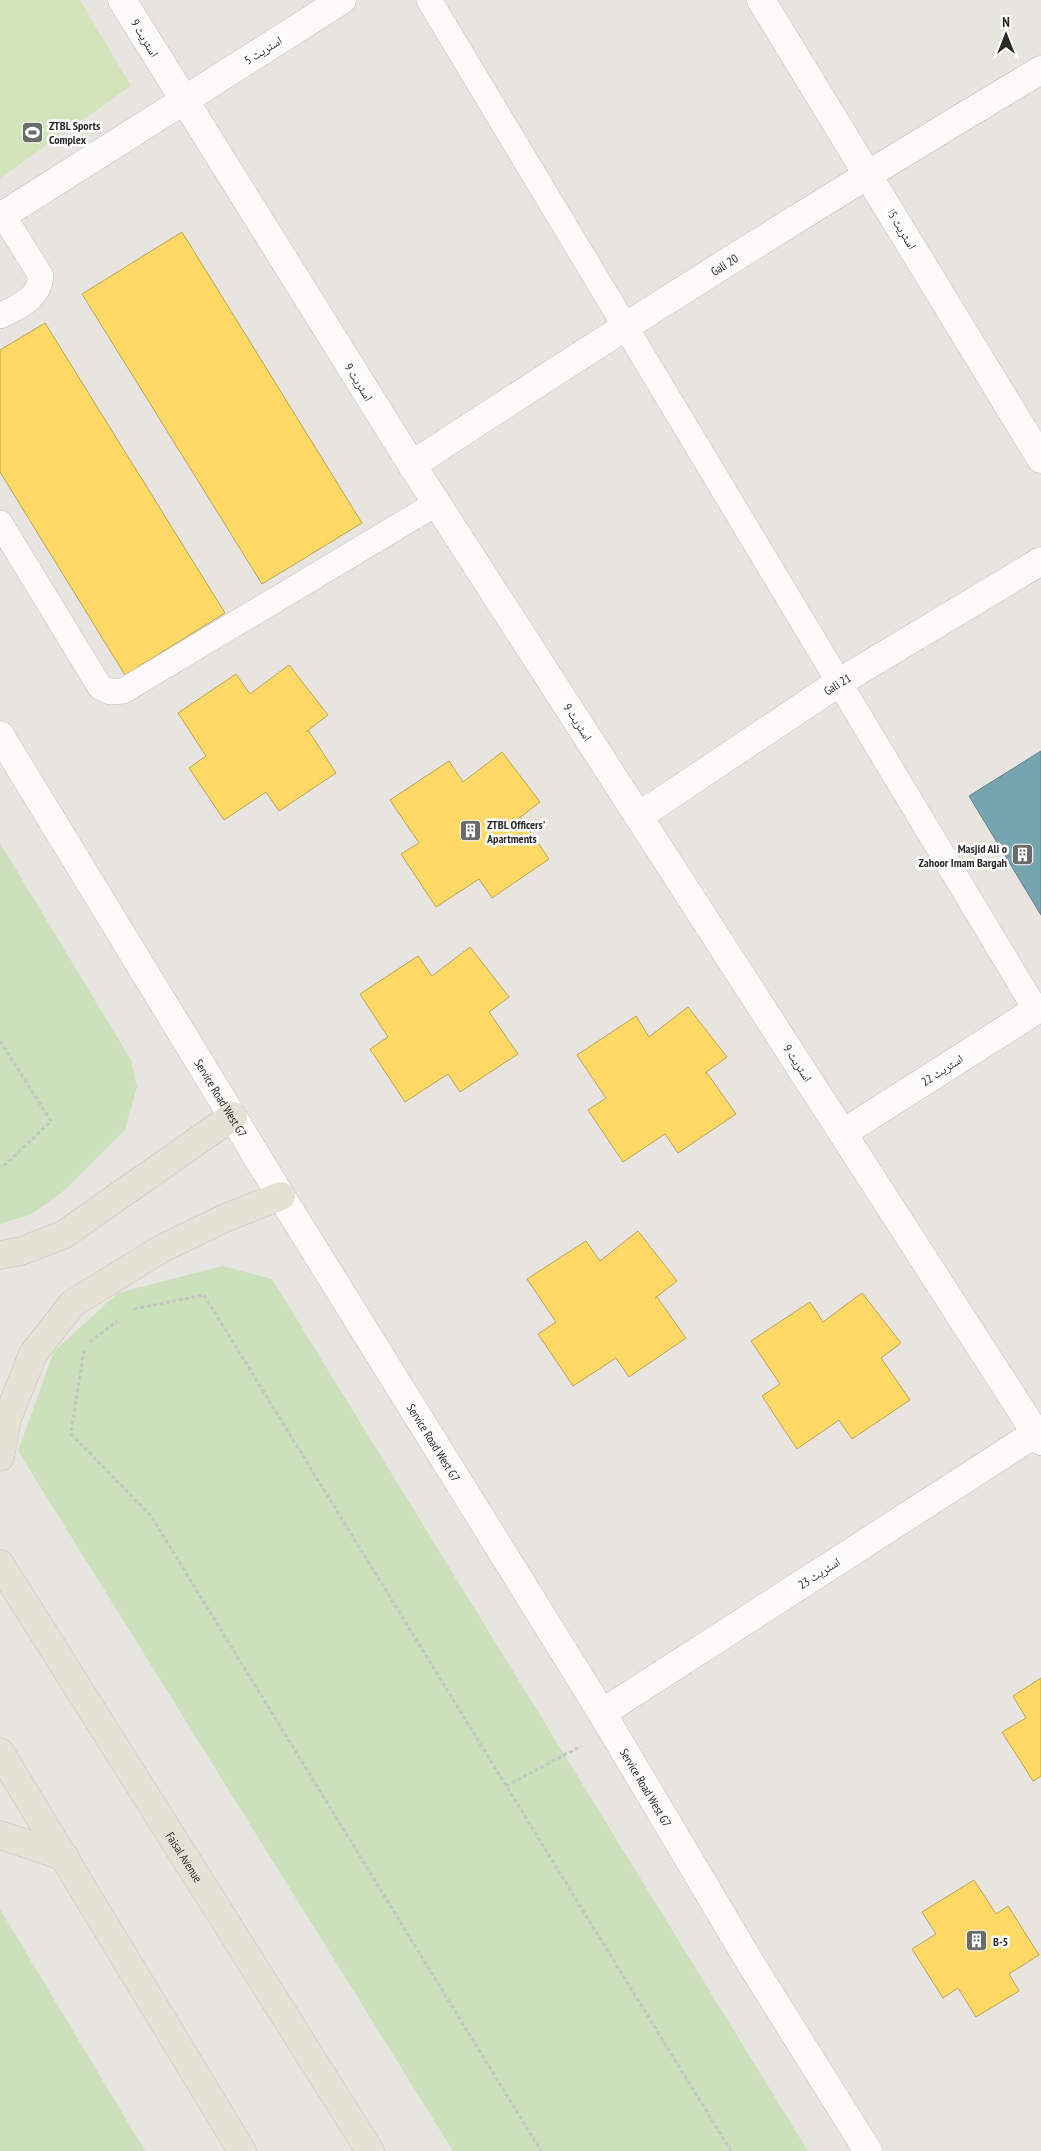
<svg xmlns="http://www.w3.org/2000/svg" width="1041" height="2151" font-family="'PT Sans Narrow','Noto Naskh Arabic',sans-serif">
	<rect width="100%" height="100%" fill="#e8e4e0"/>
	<g fill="#cbe1bb">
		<path d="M0,843L131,1060L137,1087L125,1130L66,1189L32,1214L0,1224Z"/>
		<path d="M222,1266L272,1279L808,2151H453L18,1451L54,1351L118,1293Z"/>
		<path d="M0,1909L145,2151H0Z"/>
	</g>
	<path fill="#d4e4ba" d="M0,0H80L131,86L0,178Z"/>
	<g fill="#ffd966" stroke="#bfa454">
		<path d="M182,232L362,523L262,584L82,294Z"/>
		<path d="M45,323L225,613L125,675L0,472V350Z"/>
		<path d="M289,665L328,715L306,732L308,730L336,773L279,811L266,792L224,820L189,768L206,756L178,713L236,674L250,694Z"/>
		<path d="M502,752L540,802L518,819L521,818L549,859L492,898L479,879L436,907L401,854L419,843L390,800L449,761L463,782Z"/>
		<path d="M470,947L509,997L489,1012L518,1054L460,1092L448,1074L405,1102L370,1049L388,1037L360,994L418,956L432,976Z"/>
		<path d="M688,1007L727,1057L705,1073H707L736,1114L678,1153L665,1134L623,1162L588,1110L606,1098L577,1055L636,1016L649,1037Z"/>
		<path d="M638,1231L677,1281L655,1298L657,1297L686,1338L629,1377L616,1358L573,1386L538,1334L556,1322L527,1279L586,1241L600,1261Z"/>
		<path d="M862,1293L901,1343L881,1358L910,1400L852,1439L839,1420L797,1449L762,1396L780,1384L751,1341L810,1302L823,1322Z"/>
		<path d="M1041,1678V1776L1033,1781L1002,1732L1026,1718L1013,1696Z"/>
		<path d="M974,1880L996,1914L1008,1906L1039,1955L1009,1974L1019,1991L976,2017L958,1988L943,1998L912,1949L936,1934L922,1912Z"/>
	</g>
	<path fill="#76a5af" stroke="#5f8087" d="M1041,751V915L969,796Z"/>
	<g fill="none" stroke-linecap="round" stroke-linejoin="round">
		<defs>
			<g id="lane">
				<path d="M429,0L1036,1010"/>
				<path d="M0,316C19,306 39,299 41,276L3,215"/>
				<path d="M0,523L100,687L111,692L123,691L437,503"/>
			</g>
			<g id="street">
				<path d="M122,0L412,465L1041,1441"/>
				<path d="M761,0L1041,459"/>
				<path d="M0,217L342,0"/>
				<path id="s1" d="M412,465C619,329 828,197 1041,70"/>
				<path id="s2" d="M639,816L838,683L1041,561"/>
				<path d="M843,1133L1041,1007"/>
				<path d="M602,1713L1036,1433"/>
			</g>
			<g id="secondary">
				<path id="s3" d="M0,735L281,1196L602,1713L748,1959L868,2151"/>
			</g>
			<g id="primary">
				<path d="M0,1255L21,1251L63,1235L233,1116"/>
				<path d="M0,1457L7,1419L33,1354L72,1304L161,1249L225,1218L281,1196"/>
				<path id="s4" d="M0,1564L370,2151"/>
				<path d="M0,1752L242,2151"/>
				<path d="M0,1835L65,1857"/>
			</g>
		</defs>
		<use href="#lane" stroke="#c1c0c1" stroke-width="26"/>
		<use href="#street" stroke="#c1c0c1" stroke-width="29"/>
		<use href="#secondary" stroke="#c1c0c1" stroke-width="29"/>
		<use href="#primary" stroke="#c4c3c1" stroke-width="29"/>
		<g stroke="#c6c6c5" stroke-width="3" stroke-dasharray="4 2.5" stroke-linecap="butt">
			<path d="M0,1041L51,1121L6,1164L0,1166"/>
			<path d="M134,1309L204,1295L731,2151"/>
			<path d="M90,1342L117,1321"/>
			<path d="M84,1350L71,1434L151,1516L541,2151"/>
			<path d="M506,1786L581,1746"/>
		</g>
		<use href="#lane" stroke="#fcfbfa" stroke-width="25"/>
		<use href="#street" stroke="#fcfbfa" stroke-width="28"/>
		<use href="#secondary" stroke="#fcfbfa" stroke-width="28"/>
		<use href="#primary" stroke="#e5e1d5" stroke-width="28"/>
	</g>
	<defs>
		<symbol id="stadium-square" viewBox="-11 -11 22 22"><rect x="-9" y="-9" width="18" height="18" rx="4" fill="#6c6b6a" stroke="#fff"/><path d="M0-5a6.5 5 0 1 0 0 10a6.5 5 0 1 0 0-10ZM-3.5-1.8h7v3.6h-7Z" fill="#fff"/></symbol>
		<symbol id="building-square" viewBox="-11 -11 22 22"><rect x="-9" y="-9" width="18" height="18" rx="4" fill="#6c6b6a" stroke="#fff"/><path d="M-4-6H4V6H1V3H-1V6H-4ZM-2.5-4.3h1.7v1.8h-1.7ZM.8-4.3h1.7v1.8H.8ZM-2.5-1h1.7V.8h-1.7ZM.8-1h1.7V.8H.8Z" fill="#fff"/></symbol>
	</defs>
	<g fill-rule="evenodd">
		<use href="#stadium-square" x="20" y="120" width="25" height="25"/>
		<use href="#building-square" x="458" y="818" width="25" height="25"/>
		<use href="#building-square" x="1010" y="842" width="25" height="25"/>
		<use href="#building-square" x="964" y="1928" width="25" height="25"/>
	</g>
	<g text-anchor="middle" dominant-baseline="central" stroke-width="5" stroke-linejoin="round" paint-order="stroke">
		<g font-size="12" fill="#2a2a2a" stroke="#fff">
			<text transform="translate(145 38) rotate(59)">اسٹریٹ 9</text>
			<text transform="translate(263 50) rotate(-32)">اسٹریٹ 5</text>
			<text transform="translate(902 229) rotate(59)">اسٹریٹ 5ا</text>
			<text stroke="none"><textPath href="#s1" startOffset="371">Gali 20</textPath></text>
			<text transform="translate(359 382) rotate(58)">اسٹریٹ 9</text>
			<text stroke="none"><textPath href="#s2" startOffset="238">Gali 21</textPath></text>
			<text transform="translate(578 722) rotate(57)">اسٹریٹ 9</text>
			<text transform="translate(798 1063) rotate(57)">اسٹریٹ 9</text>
			<text transform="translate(942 1070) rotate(-33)">اسٹریٹ 22</text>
			<text stroke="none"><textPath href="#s3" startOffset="425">Service Road West G7</textPath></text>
			<text stroke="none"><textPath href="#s3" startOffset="830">Service Road West G7</textPath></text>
			<text transform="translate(819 1573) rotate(-33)">اسٹریٹ 23</text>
			<text stroke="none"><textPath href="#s3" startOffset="1235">Service Road West G7</textPath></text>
			<text stroke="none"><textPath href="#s4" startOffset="346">Faisal Avenue</textPath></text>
		</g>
		<g font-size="12" font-weight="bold" fill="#2a2a2a" stroke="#fff" text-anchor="start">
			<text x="49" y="125">ZTBL Sports<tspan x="49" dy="14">Complex</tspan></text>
			<text x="487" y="824">ZTBL Officers'<tspan x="487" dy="14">Apartments</tspan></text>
			<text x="1007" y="848" text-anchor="end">Masjid Ali o<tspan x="1007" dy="14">Zahoor Imam Bargah</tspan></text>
			<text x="993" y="1941">B-5</text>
		</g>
	</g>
	<g transform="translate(1006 35)" stroke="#ffffff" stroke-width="4" paint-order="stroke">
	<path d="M0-4L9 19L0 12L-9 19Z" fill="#2a2a2a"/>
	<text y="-8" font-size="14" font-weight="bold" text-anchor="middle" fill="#2a2a2a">N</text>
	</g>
</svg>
